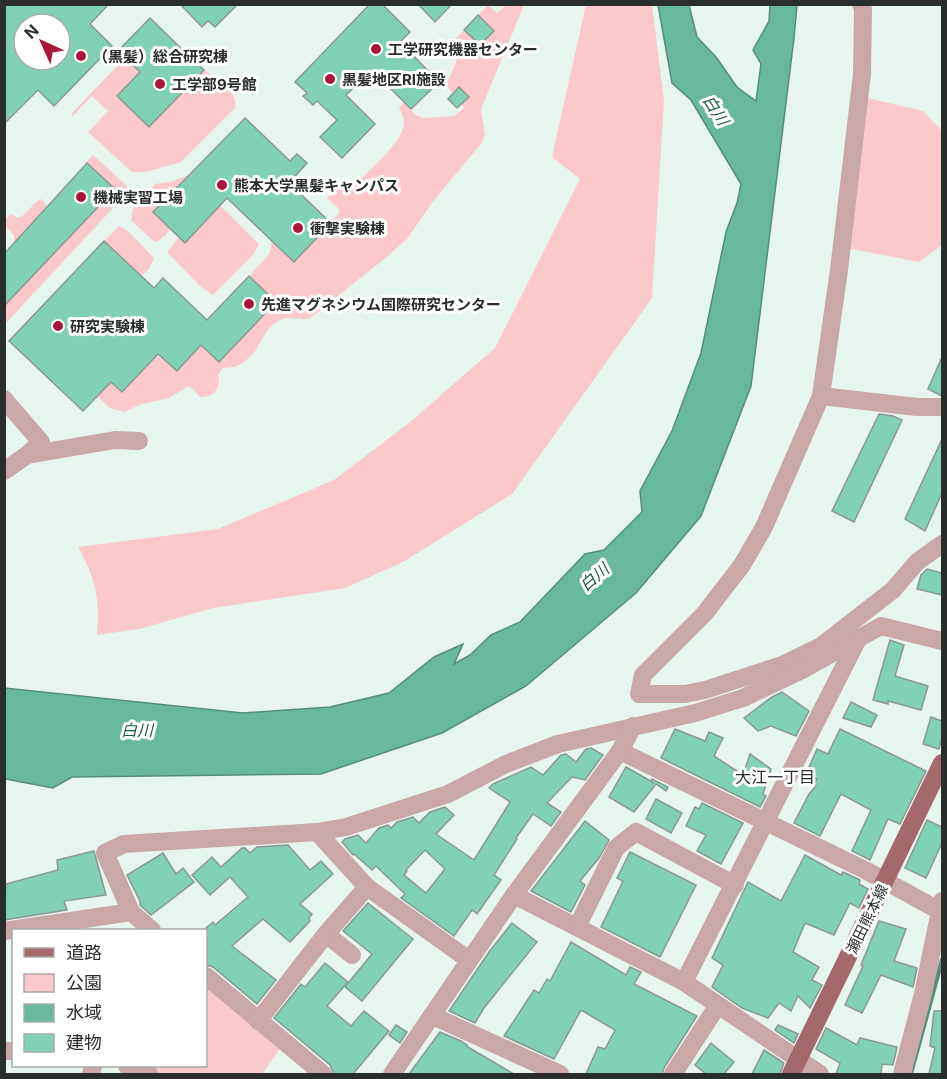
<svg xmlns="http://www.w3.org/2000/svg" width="947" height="1079" font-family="Inter,'Noto Sans JP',sans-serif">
	<rect width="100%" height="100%" fill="#e7f5ef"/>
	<g fill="#fbc9cb">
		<path d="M488,5L497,13L506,5H524L481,109L485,135L481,144L434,200L407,239L383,260L309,319L284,318L275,323L268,329L254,353L244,362L235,367L223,368L218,374C221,388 215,397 200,397L192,388L187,387L169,398L142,404L124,412L110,408L97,396L111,382L122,392L157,355L177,371L191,336L219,362C228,335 237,302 249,278C256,262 274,260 271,239L294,261L339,213V209L327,198L341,183L344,187L356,184C368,171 406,140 404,121C404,117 401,112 399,108L404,102L416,115L423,118L454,116L464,108L461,104L469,96L459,87L453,94L446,85C452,70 463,56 455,40L464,30L480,45L494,31L478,15Z"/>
		<path d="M586,5H652L664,100L652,298L512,494L403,562L345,588L213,608L139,629L97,635C100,597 96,580 78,547L218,529L334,480L409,423L495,348L580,179L552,157Z"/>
		<path d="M118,51L140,72L117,96L149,127L204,70C217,79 238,89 235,108L181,162L146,172H132L88,132L108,111L92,96L72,117V113L121,62L116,57Z"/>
		<path d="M863,97L923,111L942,131V245L919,262L842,247Z"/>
		<path d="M93,155L127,186V193L5,324L4,301L7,303L58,249L14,243V235L5,225V219L11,214L18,218C29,214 32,202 42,199L47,206L37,217L64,242L115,189L86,162Z"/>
		<path d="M188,175L153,212L170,228L166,235L157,242L152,240L131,220L133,208L155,184L171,182Z"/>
		<path d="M220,205L259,244L253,255L213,295L200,286L167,252L179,237L185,243Z"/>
		<path d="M119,226L128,231L154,258L149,269L141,276L104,241Z"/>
		<path d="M206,976L284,1043L262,1074H149L127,1066H206Z"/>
	</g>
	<path fill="#68b89d" stroke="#558f7b" stroke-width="1.5" d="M658,5H689L697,37L716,57L737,87L756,101L761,64L753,50L769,21L770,5H797L794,38L751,386L701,516L636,593L526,686L442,733L321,774L72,777L53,788L5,779V688L243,713L330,707L389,693L434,657L463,644L454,664L470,655L491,635L520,622L585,554L604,550L642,512L640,491L672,431L701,353L726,232L737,203L741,184L691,100L672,83Z"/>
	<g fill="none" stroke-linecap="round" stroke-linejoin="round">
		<path stroke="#558f7b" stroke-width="4.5" d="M911,1073L942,960"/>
	</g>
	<g fill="#81d1b6" stroke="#8b9893" stroke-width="1.5" fill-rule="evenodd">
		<path d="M4,4H109L90,24L112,46L54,106L38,90L4,124ZM24,24H60V60H24Z"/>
		<path d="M180,4H238L215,27L208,21L202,27Z"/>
		<path d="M370,4H382L410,32L400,42L439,82L411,109L372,70L346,95L375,124L342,158L320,137L337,120L317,101L313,105L303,96L307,93L295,82Z"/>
		<path d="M418,4H452L435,22Z"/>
		<path d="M478,15L494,31L480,45L464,30Z"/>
		<path d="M150,18L189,56L197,48L207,58L199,65L204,70L149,127L117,96L140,72L118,51Z"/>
		<path d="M459,87L469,97L457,108L448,99Z"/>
		<path d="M245,118L290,161L297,154L307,163L289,183L331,223L294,262L227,198L185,243L153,212Z"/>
		<path d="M87,163L115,189L4,306V254Z"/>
		<path d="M104,241L154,288L163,278L207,320L249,276L276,302L219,362L201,345L177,371L158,354L122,392L111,382L83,411L9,341Z"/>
		<path d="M942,357V396L928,389Z"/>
		<path d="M879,414L893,416L902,420L854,522L832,511Z"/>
		<path d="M942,439V493L925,531L905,519Z"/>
		<path d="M927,569L942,573V595L917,589L921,575Z"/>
		<path d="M890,640L904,645L895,676L928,686L921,710L888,701V704L873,700Z"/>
		<path d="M782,692L809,711L796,736L771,726L758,731L744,718L772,697Z"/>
		<path d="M851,702L877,715L871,727L843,718Z"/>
		<path d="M931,717L942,721V737L939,749L923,744Z"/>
		<path d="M675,729L705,741L709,732L723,738L714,756L743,775L750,754L771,769L763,794L766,796L760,807L661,758Z"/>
		<path d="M840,729L926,771L900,824L888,819L870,860L852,851L871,810L841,794L820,836L794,823L809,794L816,786L814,784L817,779L806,774L817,749L828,754Z"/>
		<path d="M591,748L603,755L585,780L572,777L547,803L561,812L551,826L533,814L516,838L517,839L494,875L501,880L477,914L472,910L454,936L401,898L405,894L376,866L372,870L354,854L353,855L342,842L345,839L358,835L366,843L379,828L388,825L391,828L397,822L413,817L419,823L430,812L445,807L454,815L436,834L474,860L510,802L489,788L493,784L531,767L543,775L561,755L566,754L576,762L586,749ZM425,850L445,869L426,893L404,875L407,871L406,870Z"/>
		<path d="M626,767L654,783L651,781L652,779L668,787L666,791L656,784L634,812L609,797Z"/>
		<path d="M656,799L682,813L671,833L646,819Z"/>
		<path d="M702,803L743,823L721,864L697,851L706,835L686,826L695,807L699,809Z"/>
		<path d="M927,820L942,827V843L926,878L905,868Z"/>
		<path d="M585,821L609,840L599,858L580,881L585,885L571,912L531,891Z"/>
		<path d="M288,845L310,870L321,861L333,874L300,904L312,914L309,918L310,921L290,942L263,919L232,946L276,980L257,1004L213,967L206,965V928L213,922L215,925L248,897L230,877L210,895L192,875L212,857L221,867L242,848H245L250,853L257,847Z"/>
		<path d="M94,851L106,895L64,901L67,910L4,920L6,884L58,870L57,860Z"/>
		<path d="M630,852L696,885L660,957L601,927L623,881L617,878Z"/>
		<path d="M163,853L176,874L183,868L194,882L151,915L140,905V901L127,875Z"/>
		<path d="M805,855L841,875L843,872L860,880L859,884L868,889L859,908L850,903L834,935L805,923L793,952L819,967L812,980L822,985L810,1008L798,996L791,1011L779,1003L768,1018L742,1008L712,987L723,965L712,958L748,882L781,901Z"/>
		<path d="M368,903L413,939L362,1001L345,987L372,954L343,931Z"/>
		<path d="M879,921L906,929L894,961L917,968L913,987L881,975L862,1013L845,1005L863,966L861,965Z"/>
		<path d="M512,923L537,942L484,1008L475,1023L449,1011L489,952Z"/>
		<path d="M571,942L626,975L630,967L641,972L634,984L697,1016L664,1068L662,1074H586L598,1047L605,1049L615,1030L581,1010L554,1059L504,1036L534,990L539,993L547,979L550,981Z"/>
		<path d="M325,963L348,982L327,1006L351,1026L364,1011L389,1031L353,1074H334L330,1065L274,1018L301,984L305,987Z"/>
		<path d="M934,1011H942V1074H929L935,1048L930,1046Z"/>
		<path d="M396,1025L407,1032L400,1043L389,1035Z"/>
		<path d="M778,1025L798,1034L794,1043L775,1030Z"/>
		<path d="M826,1028L857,1045L860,1038L897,1047L893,1065L882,1064L881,1074H836L840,1063L816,1049Z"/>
		<path d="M440,1032L461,1041L467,1045L466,1046L514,1074H409Z"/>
		<path d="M711,1043L734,1062L724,1074H706L695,1065Z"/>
		<path d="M764,1050L784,1063L780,1074H752Z"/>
	</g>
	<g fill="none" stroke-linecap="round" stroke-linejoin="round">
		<g stroke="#caa7a9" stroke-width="18">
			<path d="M861,4L863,9L862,74L839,270L821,396L764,527L742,565L705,613L643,675L639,694H685L705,690L782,665L821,646L893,590L917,562L942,544"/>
			<path d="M821,396L917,407H942"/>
			<path d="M4,399L41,442L27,455L4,471"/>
			<path d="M27,455L115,440L139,441"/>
			<path d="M620,751L865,870L940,911"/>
			<path d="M317,832L367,887L469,960"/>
			<path d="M514,895L684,982L820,1074"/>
			<path d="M577,927L616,848L636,832L735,885"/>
			<path d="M152,930L131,912L105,853L124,844L317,832L346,827L448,794L506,764L558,744L695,713L743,698L806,668L881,626L942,641"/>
			<path d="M4,931L131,912"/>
			<path d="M352,955L326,934L367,887"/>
			<path d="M206,976L323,1074"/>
			<path d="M684,982L858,639"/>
			<path d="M433,1016L560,1074"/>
			<path d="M258,1021L326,934"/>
			<path d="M4,1051H14"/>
			<path d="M127,1066L149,1074"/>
			<path d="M91,1074L93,1066"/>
			<path d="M392,1074L514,895L620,751L633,726"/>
			<path d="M673,1074L718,1005"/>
			<path d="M902,1074L923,994L942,901"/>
		</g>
		<path stroke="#a4696d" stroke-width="18" d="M791,1074L942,763"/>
	</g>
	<g fill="#ab153b" stroke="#fff" stroke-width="2">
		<circle cx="376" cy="49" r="6"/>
		<circle cx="81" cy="56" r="6"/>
		<circle cx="330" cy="79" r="6"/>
		<circle cx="160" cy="84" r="6"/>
		<circle cx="222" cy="185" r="6"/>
		<circle cx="81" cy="197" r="6"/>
		<circle cx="298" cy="228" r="6"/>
		<circle cx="249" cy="304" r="6"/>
		<circle cx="58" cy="326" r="6"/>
	</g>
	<g text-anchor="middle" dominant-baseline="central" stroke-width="6" stroke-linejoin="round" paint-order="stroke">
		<g font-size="15" font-weight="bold" fill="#292e2c" stroke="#fff" text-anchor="start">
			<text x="388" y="49">工学研究機器センター</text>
			<text x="93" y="56">（黒髪）総合研究棟</text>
			<text x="342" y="79">黒髪地区RI施設</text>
			<text x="172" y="84">工学部9号館</text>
			<text x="234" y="185">熊本大学黒髪キャンパス</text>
			<text x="93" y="197">機械実習工場</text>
			<text x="310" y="228">衝撃実験棟</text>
			<text x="261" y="304">先進マグネシウム国際研究センター</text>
			<text x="70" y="326">研究実験棟</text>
		</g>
		<g font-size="15" fill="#292e2c" stroke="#fff">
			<text transform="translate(867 919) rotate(-64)">瀬田熊本線</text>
		</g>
		<g font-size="16" font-style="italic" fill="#1a5a48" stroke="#fff">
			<text transform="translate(716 110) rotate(57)">白川</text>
			<text transform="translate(594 577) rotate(-41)">白川</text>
			<text x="137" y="730">白川</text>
		</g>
		<g font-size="16" fill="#292e2c" stroke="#fff">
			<text x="775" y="777">大江一丁目</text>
		</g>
	</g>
	<rect width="947" height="1079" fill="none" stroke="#292e2c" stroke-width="12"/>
	<rect x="12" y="929" width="195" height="138" fill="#ffffff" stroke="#a9abab" stroke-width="1.5"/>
	<rect x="24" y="948" width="30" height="9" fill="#a4696d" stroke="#a9abab" stroke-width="1.5"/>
	<text x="66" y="959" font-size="18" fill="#292e2c">道路</text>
	<rect x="24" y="974" width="30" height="18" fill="#fbc9cb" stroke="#a9abab" stroke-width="1.5"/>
	<text x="66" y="989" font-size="18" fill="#292e2c">公園</text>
	<rect x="24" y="1004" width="30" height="18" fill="#68b89d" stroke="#a9abab" stroke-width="1.5"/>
	<text x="66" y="1019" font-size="18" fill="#292e2c">水域</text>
	<rect x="24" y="1034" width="30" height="18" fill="#81d1b6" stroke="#a9abab" stroke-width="1.5"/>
	<text x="66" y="1049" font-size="18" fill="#292e2c">建物</text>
	<g transform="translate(42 42) rotate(315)"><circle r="28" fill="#ffffff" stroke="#a9abab" stroke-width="1.5"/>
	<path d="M0-4.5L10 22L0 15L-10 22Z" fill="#ab153b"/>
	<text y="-9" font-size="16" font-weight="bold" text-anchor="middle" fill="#292e2c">N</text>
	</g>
</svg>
